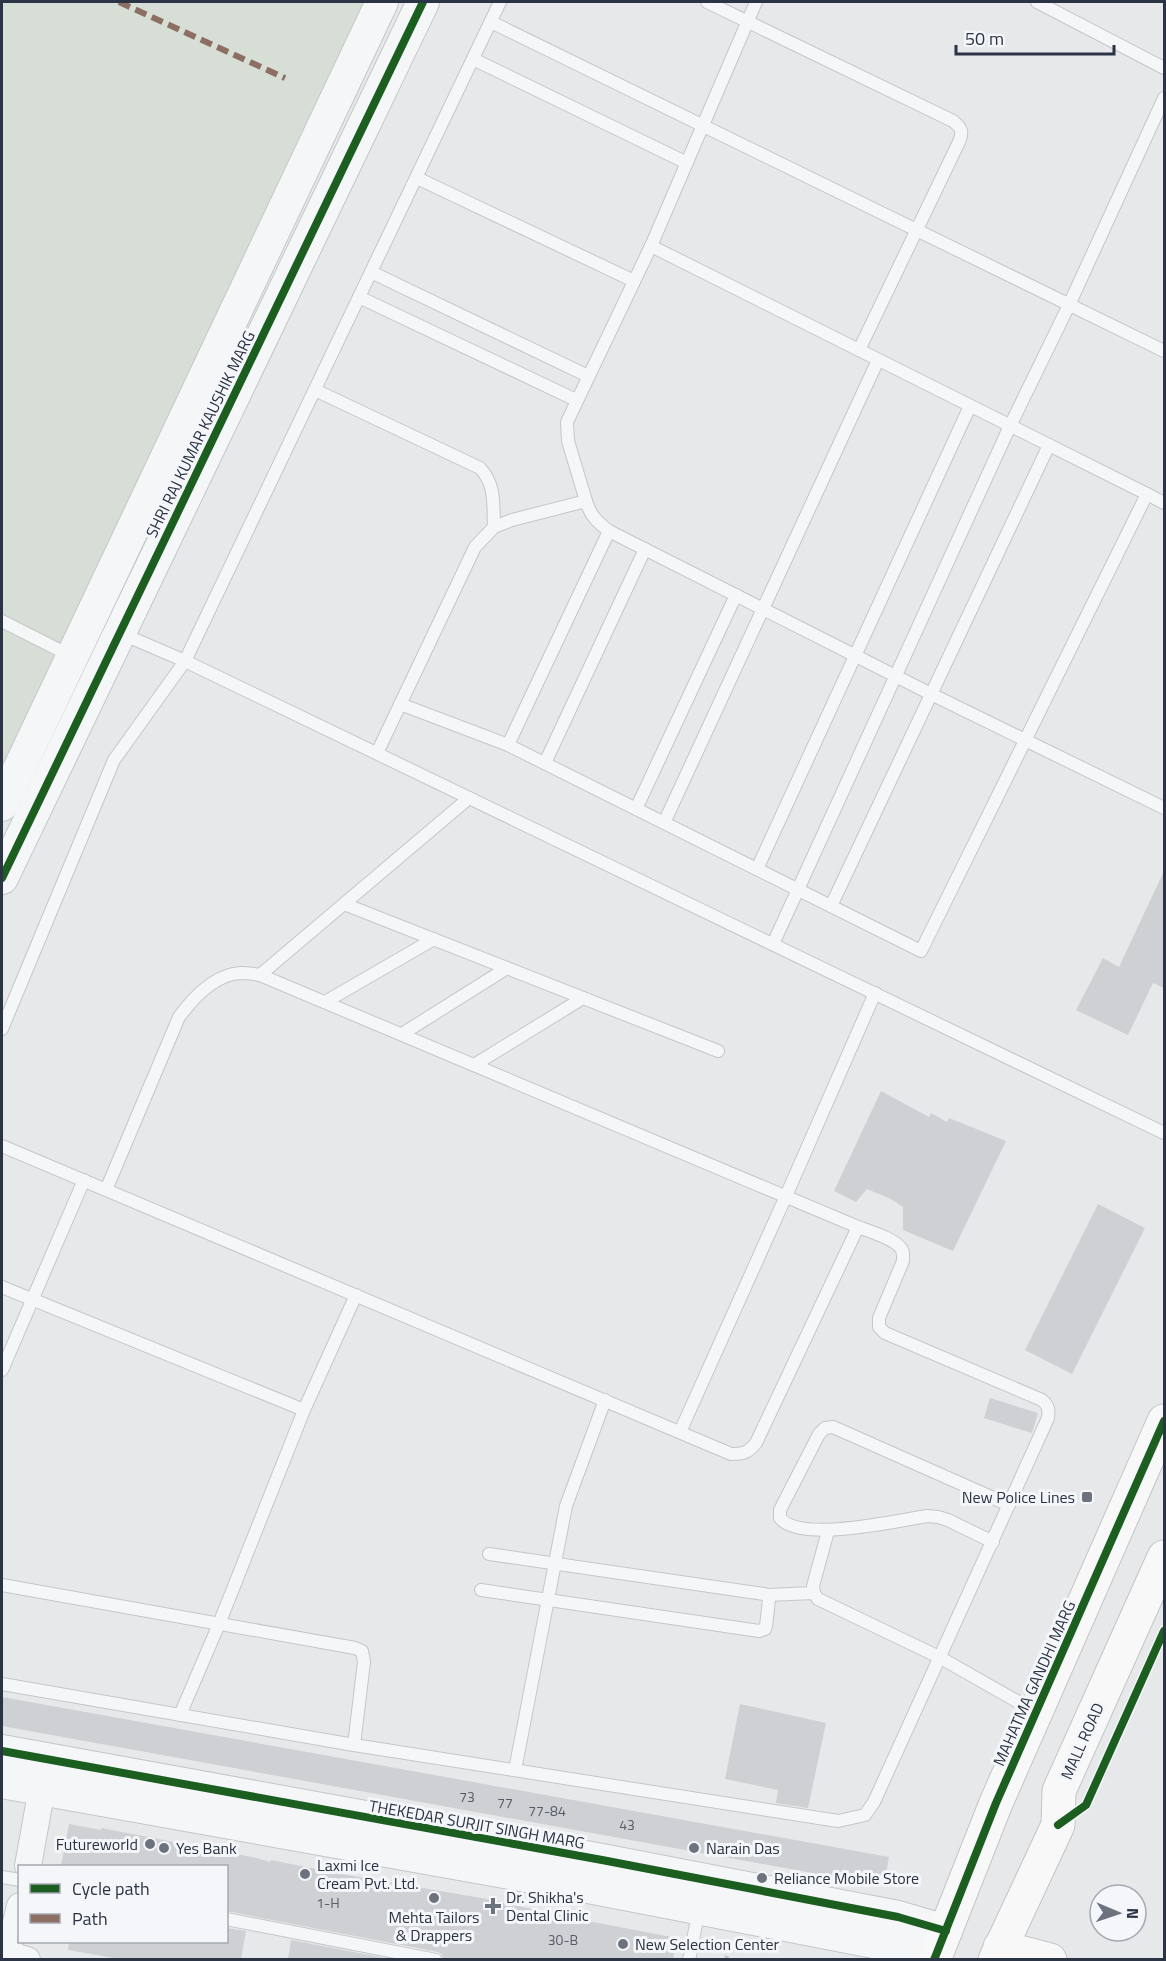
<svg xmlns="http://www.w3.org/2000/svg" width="1166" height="1961" font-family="'Titillium Web',sans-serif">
	<rect width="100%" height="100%" fill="#e6e8ea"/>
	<path fill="#d6ded6" d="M2,2H381L2,791Z"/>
	<g fill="#ced0d3">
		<path d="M1164,871V988L1153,983L1128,1035L1076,1010L1103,958L1119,967Z"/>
		<path d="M881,1091L929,1117L931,1113L947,1122L949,1118L1006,1141L953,1251L903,1230V1207L891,1199L867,1189L856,1202L834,1191Z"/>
		<path d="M1098,1204L1145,1228L1072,1374L1025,1350Z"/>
		<path d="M990,1398L1038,1413L1032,1433L984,1418Z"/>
		<path d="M2,1697L889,1857L884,1886L2,1726Z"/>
		<path d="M740,1704L826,1723L808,1808L776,1803L778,1790L725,1779Z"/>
		<path d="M69,1824L101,1830V1828L257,1858L270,1862L271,1860L341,1874L487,1899L577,1919L677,1938L673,1959H444L442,1954L438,1952L226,1911V1866H61Z"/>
		<path d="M226,1928L246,1931L241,1959H120L68,1950L69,1941H226Z"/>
		<path d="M291,1940L390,1959H288Z"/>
	</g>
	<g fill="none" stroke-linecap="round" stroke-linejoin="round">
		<defs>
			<g id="service">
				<path d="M707,2L953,121C963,129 963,133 958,144L859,350"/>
				<path d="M1037,2L1164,68"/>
				<path d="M491,22L1164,351"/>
				<path d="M473,59L687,163"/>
				<path d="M417,178L634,281"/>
				<path d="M371,272L588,376"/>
				<path d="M359,297L576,400"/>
				<path d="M315,390L480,468C496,485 493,505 494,527"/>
				<path d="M1147,494L1164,503"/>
				<path d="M586,501C590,515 597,522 609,531L931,694L1164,808"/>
				<path d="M2,621L71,656"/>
				<path d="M120,633L185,661L1164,1133"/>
				<path d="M400,704L508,745L921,951L1147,494L651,246"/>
				<path d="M508,745L609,531"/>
				<path d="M377,753L475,547L494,527L512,520L586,501L568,441L567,422L651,246L756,2"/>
				<path d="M545,763L645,549"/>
				<path d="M636,809L736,595"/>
				<path d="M664,823L878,360"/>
				<path d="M757,869L970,406"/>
				<path d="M344,904L718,1051"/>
				<path d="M831,906L1049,445"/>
				<path d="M773,944L1010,426L1069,305L1164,98"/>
				<path d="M260,975L469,798"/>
				<path d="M325,1002L434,939"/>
				<path d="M2,1029L114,760L185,661L500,2"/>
				<path d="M402,1034L507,968"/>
				<path d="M474,1065L583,998"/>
				<path d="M2,1146L731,1454C743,1454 748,1453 756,1443L858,1227L260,975C254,974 247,973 241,973C215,974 193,998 179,1017L106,1190"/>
				<path d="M2,1287L304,1410"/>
				<path d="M2,1370L84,1180"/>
				<path d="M680,1432L786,1196L875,993"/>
				<path d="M828,1531L813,1586L814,1593L818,1599L939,1657L1036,1712"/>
				<path d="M993,1542L948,1520L938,1517L927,1516C896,1521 800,1543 780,1518V1510L819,1434L825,1428L833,1427L1009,1505"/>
				<path d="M2,1585L355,1648L362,1651L364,1662L354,1745"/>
				<path d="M481,1590L759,1631L765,1629L766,1626L769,1600L767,1595L764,1594L489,1554"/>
				<path d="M767,1595L814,1593"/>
				<path d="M2,1684L354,1745L838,1821L865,1815L874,1802L1048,1418C1049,1410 1049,1406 1042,1400L885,1333L879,1327V1318L903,1261C903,1255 904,1251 900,1247C892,1238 869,1231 858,1227"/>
				<path d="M180,1715L219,1624L304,1410L356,1295"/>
				<path d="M515,1770L566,1506L605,1400"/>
				<path d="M2,1877L20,1880"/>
				<path d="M226,1919L436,1960"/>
				<path d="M689,1960L699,1909"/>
			</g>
			<g id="minor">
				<path d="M28,1866L45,1771"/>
				<path d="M13,1935L20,1906"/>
				<path d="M9,1955L27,1960"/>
			</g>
			<g id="tertiary">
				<path d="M2,805L382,2"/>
				<path d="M2,878L423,2"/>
				<path d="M2,1751L602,1860L898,1917L946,1931"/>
				<path d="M2,1782L588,1887L884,1944L934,1959"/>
			</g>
			<path id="secondary" d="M1000,1947L1050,1960"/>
			<g id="primary">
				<path d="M934,1960L996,1803L1164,1421"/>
				<path d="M995,1960L1058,1825L1059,1791L1164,1557"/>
			</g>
		</defs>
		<use href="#service" stroke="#c4c6c8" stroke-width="14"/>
		<use href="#minor" stroke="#c4c6c8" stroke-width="28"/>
		<use href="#tertiary" stroke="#c4c6c8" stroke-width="34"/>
		<use href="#secondary" stroke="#c4c6c8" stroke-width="35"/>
		<use href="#primary" stroke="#c2c5c8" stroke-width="35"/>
		<path stroke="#c5c6ca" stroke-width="4" stroke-dasharray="4.5 4.5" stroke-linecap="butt" d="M726,1960L727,1955"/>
		<use href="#service" stroke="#f5f6f7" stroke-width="12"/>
		<use href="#minor" stroke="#f5f6f7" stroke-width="26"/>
		<use href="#tertiary" stroke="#f5f6f7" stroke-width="32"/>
		<use href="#secondary" stroke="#f8f8f8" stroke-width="33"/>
		<use href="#primary" stroke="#f8f8f8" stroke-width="33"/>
		<path stroke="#8d6e63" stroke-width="6" stroke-dasharray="12 6" stroke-linecap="butt" d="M119,2L285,78"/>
		<defs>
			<g id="cycleway">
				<path d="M2,878L423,2"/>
				<path d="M2,1751L602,1860L898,1917L946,1931"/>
				<path d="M1058,1825L1086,1805L1164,1631"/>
				<path d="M934,1960L996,1803L1164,1421"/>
			</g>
		</defs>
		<use href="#cycleway" stroke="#f4f6f9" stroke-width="11"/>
		<use href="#cycleway" stroke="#1b5e20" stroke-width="8"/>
	</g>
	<g fill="#6c737f" stroke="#f4f6f9" stroke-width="2">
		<rect x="1081" y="1491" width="12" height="12" rx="3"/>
		<circle cx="150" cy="1844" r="6"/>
		<circle cx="164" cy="1848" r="6"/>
		<circle cx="694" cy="1848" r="6"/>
		<circle cx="305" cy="1874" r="6"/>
		<circle cx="762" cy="1878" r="6"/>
		<circle cx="434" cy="1898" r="6"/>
		<path d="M490 1897h6v6h6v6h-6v6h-6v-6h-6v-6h6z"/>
		<circle cx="623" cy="1944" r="6"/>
	</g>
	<g text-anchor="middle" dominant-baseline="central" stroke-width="6" stroke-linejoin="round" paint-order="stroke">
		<g font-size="14" fill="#545c69">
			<text x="467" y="1796">73</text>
			<text x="505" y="1802">77</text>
			<text x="547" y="1810">77-84</text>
			<text x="627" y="1824">43</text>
			<text x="328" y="1902">1-H</text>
			<text x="563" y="1939">30-B</text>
		</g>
		<g font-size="16" fill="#2b3445" stroke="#f4f6f9">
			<text transform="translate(200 434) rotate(-64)">SHRI RAJ KUMAR KAUSHIK MARG</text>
			<text transform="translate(1034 1683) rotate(-66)">MAHATMA GANDHI MARG</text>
			<text transform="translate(1082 1741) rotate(-66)">MALL ROAD</text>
			<text transform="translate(477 1824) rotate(10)">THEKEDAR SURJIT SINGH MARG</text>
		</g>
		<g font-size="16" fill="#2b3445" stroke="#f4f6f9" text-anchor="start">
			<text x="1075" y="1497" text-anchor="end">New Police Lines</text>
			<text x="138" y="1844" text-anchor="end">Futureworld</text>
			<text x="176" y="1848">Yes Bank</text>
			<text x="706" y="1848">Narain Das</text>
			<text x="317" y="1865">Laxmi Ice<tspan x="317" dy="18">Cream Pvt. Ltd.</tspan></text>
			<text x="774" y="1878">Reliance Mobile Store</text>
			<text x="506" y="1897">Dr. Shikha's<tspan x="506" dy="18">Dental Clinic</tspan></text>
			<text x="434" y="1917" text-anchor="middle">Mehta Tailors<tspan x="434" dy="18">&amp; Drappers</tspan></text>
			<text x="635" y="1944">New Selection Center</text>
		</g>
	</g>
	<rect width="1166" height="1961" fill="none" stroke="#2b3445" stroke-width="6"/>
	<rect x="18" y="1865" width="210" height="78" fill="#f4f6f9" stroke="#a4a8b1" stroke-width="1.5"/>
	<rect x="30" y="1884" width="30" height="9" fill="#1b5e20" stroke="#a4a8b1" stroke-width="1.5"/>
	<text x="72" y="1895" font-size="18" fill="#2b3445">Cycle path</text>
	<rect x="30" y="1914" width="30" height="9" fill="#8d6e63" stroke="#a4a8b1" stroke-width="1.5"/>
	<text x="72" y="1925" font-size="18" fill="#2b3445">Path</text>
	<g transform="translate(1118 1913) rotate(92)"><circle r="28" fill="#f4f6f9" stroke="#a4a8b1" stroke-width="1.5"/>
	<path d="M0-4.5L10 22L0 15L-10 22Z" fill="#6c737f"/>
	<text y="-9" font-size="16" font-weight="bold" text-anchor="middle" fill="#2b3445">N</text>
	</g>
	<path d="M956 45v9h158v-9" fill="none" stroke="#2b3445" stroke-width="3"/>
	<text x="965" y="45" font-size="18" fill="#2b3445" stroke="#f4f6f9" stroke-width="4.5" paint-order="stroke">50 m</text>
</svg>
